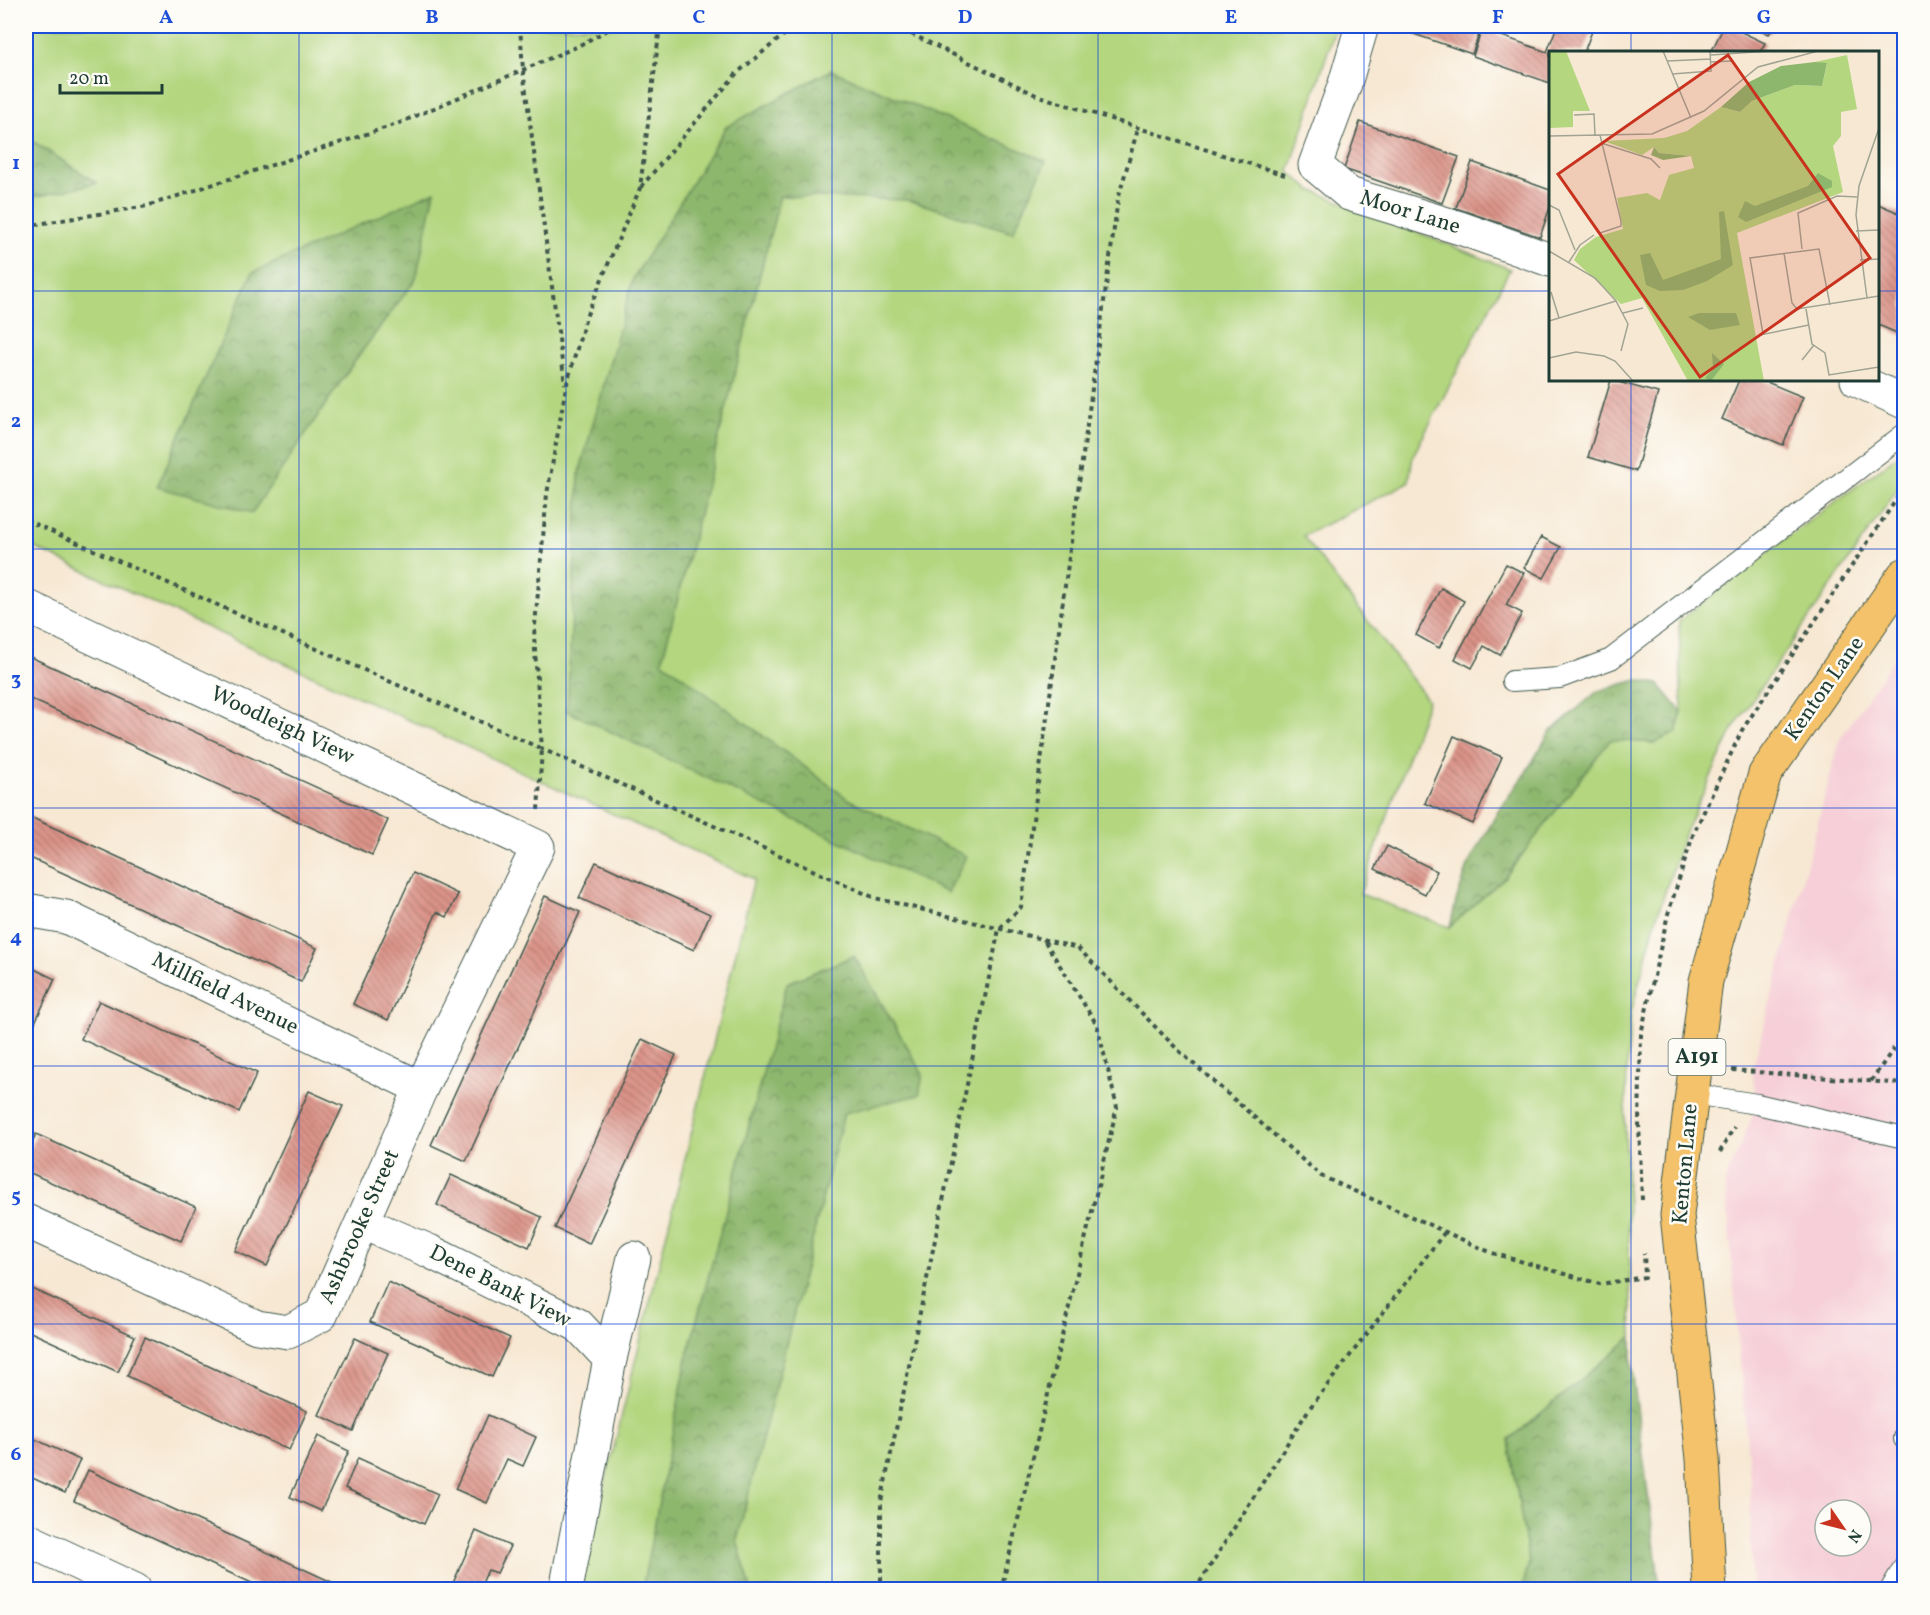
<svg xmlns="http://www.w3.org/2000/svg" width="1930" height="1615" font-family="Vollkorn,serif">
	<defs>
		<pattern id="forest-crowns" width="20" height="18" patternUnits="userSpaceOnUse" patternTransform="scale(1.5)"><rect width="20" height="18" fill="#8eb76e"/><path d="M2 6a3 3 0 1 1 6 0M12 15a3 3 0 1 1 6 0" fill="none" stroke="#73965b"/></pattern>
		<pattern id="building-back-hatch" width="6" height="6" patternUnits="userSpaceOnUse" patternTransform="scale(1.5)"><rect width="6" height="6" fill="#db9388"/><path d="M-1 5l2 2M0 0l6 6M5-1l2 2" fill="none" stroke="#b17970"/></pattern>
	</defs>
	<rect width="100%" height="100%" fill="#fdfcf7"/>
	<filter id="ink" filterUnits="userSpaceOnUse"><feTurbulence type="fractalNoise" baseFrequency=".0167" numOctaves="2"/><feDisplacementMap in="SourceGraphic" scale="12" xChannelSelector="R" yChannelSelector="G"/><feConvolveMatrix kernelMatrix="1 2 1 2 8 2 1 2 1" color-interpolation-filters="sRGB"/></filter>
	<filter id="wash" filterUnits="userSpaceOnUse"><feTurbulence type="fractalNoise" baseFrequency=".008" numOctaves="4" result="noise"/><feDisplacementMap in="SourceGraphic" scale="24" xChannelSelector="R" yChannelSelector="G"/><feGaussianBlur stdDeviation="1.35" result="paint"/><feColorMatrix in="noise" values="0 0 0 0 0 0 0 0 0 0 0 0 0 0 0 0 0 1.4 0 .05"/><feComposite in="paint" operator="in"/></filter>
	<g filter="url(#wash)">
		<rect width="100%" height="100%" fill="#f7e8d3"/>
		<path fill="#f6cfd8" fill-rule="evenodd" d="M1904,643V1589H1752L1750,1480L1725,1181L1757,1105L1752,1071L1840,739ZM1825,1510H1861V1546H1825Z"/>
		<path fill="#b3d67f" stroke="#698a5a" stroke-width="1.5" d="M26,26H1336L1289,172L1311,190L1510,269L1413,456L1409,482L1303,536L1428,700L1360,894L1449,927L1505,877L1610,739L1654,743L1676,733L1682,712L1679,621L1789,536L1904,451V480L1734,727L1685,832L1656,919L1631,1013L1627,1069L1625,1123L1632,1337L1509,1440L1529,1563L1522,1590L579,1589L754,879L26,544Z"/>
		<g fill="url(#forest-crowns)" stroke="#567a51" stroke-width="1.5">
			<path d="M831,70L1046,161L1013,232L908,200L780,196L662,661L848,799L966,856L948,893L567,711L579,474L633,279L726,127Z"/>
			<path d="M26,137L97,183L26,199Z"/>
			<path d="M435,191L416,279L357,358L252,513L157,487L252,273Z"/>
			<path d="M1637,680L1658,684L1682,712L1676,733L1654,743L1610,740L1505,877L1450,927L1456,901L1469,863L1499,810L1526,772L1550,732L1598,691Z"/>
			<path d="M854,956L923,1074L919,1095L844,1113L737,1540L751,1589H642L688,1353L787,983Z"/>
			<path d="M1632,1337V1368L1660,1589H1522L1529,1563L1509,1440Z"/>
		</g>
		<g id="blocks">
			<g fill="url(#building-back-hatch)">
				<path d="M1413,26H1482L1472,54L1411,33Z"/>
				<path d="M1557,26H1594L1584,52H1550V83L1473,56L1482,29L1547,52Z"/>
				<path d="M1724,26H1729L1765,43L1760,52H1711Z"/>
				<path d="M1752,26H1774L1769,34Z"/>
				<path d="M1360,122L1459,157L1442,203L1344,169Z"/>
				<path d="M1472,162L1550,190V207L1540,237L1456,208Z"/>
				<path d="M1878,204L1904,215V336L1878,325Z"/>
				<path d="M1611,380L1658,393L1636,471L1588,457Z"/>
				<path d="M1739,380H1762L1803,397L1783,445L1722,419Z"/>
				<path d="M1541,537L1561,547L1544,578L1524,568Z"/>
				<path d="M1506,564L1524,573L1506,605L1522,613L1500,655L1484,646L1472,668L1455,659Z"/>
				<path d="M1441,588L1464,601L1439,648L1416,635Z"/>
				<path d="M26,655L388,820L372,855L26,697Z"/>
				<path d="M1454,736L1502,757L1473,824L1425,803Z"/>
				<path d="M26,815L317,948L301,982L26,856Z"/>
				<path d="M1387,846L1437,871L1425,894L1375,869Z"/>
				<path d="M596,862L710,914L694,950L579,898Z"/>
				<path d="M413,873L458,894L447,917L437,912L388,1020L353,1004Z"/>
				<path d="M545,896L580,912L466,1161L431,1145Z"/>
				<path d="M26,965L55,979L26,1042Z"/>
				<path d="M99,1001L257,1073L239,1112L81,1039Z"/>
				<path d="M642,1039L676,1055L589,1244L555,1228Z"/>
				<path d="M309,1091L343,1106L267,1266L235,1251Z"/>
				<path d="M36,1134L196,1207L181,1241L26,1171V1157Z"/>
				<path d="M451,1175L542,1217L529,1247L437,1205Z"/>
				<path d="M388,1282L510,1338L492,1377L370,1322Z"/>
				<path d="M26,1286L135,1336L118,1372L26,1330Z"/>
				<path d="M145,1337L307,1411L289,1450L127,1376Z"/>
				<path d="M355,1338L388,1353L353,1431L319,1415Z"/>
				<path d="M488,1415L536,1437L523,1466L507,1459L487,1503L455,1489Z"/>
				<path d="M26,1435L80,1460L65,1493L26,1475Z"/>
				<path d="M318,1436L349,1451L321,1511L290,1497Z"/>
				<path d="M358,1458L438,1494L424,1524L345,1488Z"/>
				<path d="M88,1470L208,1525L349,1590H267L193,1556L74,1501Z"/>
				<path d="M476,1531L510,1546L497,1573L488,1570L479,1590H450Z"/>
			</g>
		</g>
	</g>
	<g filter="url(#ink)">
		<use href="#blocks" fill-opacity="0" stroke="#3f574c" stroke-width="1.5"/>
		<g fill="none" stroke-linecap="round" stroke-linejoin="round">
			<defs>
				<g id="lane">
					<path d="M1512,681L1560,678L1611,659L1904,434"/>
					<path d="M1692,1094L1757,1104L1904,1138"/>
					<path d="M1904,1438V1439"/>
					<path d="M1890,1590L1904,1566"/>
				</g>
				<g id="street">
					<path d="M1362,26L1344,87L1315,165L1349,194L1460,228L1550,260"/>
					<path d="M1857,380L1904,402"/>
					<path d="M26,606L538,847L421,1088L321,1315L288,1332L257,1327L26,1221"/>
					<path d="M26,913L32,911L66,917L421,1088"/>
					<path d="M363,1223L429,1251L578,1325L610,1359L566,1590"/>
					<path d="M610,1359L634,1258"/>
					<path d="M26,1539L135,1590"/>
				</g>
				<path id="primary" d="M1710,1590L1703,1459L1677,1215L1706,981L1765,774L1904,575"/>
			</defs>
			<use href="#lane" stroke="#3f574c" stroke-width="22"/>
			<use href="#street" stroke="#3f574c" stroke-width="35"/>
			<use href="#primary" stroke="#3f574c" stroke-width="35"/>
			<g stroke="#3f574c" stroke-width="4" stroke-dasharray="4.5 4.5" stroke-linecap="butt">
				<path d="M520,26L523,70L565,384"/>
				<path d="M660,26L640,188L586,317L566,387L547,494L534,636L542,749L875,898L1078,948L1178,1050L1321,1176L1492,1253L1600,1284L1645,1277L1644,1253"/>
				<path d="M895,26L1036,95L1285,175"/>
				<path d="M641,187L737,73L795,26"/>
				<path d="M26,226L147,206L397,124L576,47L615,26"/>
				<path d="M26,520L542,749L538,810"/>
				<path d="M1732,1070L1904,1084"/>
				<path d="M1871,1081L1904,1034"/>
				<path d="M1720,1152L1734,1127"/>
				<path d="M1642,1200L1639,1124L1641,1034L1668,914L1693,835L1742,730L1904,488"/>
				<path d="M881,1590V1502L999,929L1021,907L1118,199L1138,128"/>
				<path d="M1001,1590L1117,1107L1097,1025L1044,940"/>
				<path d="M1195,1590L1309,1409L1445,1232"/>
			</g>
			<use href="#lane" stroke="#fff" stroke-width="20"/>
			<use href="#street" stroke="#fff" stroke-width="33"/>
			<use href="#primary" stroke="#f4c26a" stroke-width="33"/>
		</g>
	</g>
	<path fill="none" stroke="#1d4ed8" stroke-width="1.5" stroke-opacity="0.55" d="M299,26V1590M566,26V1590M832,26V1590M1098,26V1590M1364,26V1590M1631,26V52M26,291H1550M1878,291H1904M1631,380V1590M26,549H1904M26,808H1904M26,1066H1904M26,1324H1904"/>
	<g text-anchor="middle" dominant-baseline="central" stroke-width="5" stroke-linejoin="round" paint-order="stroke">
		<rect fill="#fdfcf7" stroke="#62766e" stroke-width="1.5" x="1668.5" y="1039" width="57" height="36" rx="4.5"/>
		<g font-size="21" font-weight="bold" fill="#1f3d34">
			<text x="1697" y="1057">A191</text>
		</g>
		<g font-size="22" fill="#1f3d34" stroke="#fdfcf7">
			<text transform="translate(1410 213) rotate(17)">Moor Lane</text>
			<text transform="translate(1825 689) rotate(-55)">Kenton Lane</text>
			<text transform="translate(282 726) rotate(25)">Woodleigh View</text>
			<text transform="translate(225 994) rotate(26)">Millfield Avenue</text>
			<text transform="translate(1686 1164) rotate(-85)">Kenton Lane</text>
			<text transform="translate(360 1227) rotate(-66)">Ashbrooke Street</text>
			<text transform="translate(500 1287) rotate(27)">Dene Bank View</text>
		</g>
	</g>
	<g transform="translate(1549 51)">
		<rect width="330" height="330" fill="#f7e8d3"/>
		<path d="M0,0H17L41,60H24V76L0,77ZM298,4L308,58L292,61V85L284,95L294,141L188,182L215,330H139L93,247L72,253L25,209L31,198L47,186L74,178L68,147L98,142L111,149L120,124L145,117L142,105L110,102L105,96L93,104L55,90L115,87L138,80L172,56L191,61L203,50L246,34L273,35L278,13L266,11Z" fill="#b3d67f"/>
		<path d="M266,11L278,12L273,35L246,34L203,50L191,61L172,56L200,31L232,15ZM105,96L110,102L142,105L114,109L102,104ZM269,122L283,130V136L197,171L189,166L196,150L206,155L259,135ZM175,160L184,214L158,230L134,239L111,240L97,234L91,204L101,202L114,229L172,208L170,161ZM150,262H187L191,274L161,279L139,266ZM163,302L175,313L162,330L156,327L164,318Z" fill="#8eb76e"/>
		<path fill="none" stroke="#a1a493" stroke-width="1.5" d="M114,0L142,67M162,4L220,0M118,10L162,8M162,11L183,10M123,23L162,20L161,0M25,64L45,63L46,84M0,85L103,83L155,60L209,16L269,0M52,92L102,108L111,117M0,154L10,159L26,199M307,180L330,179M51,182L72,175V170L51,84M253,198L249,162L288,145L308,146M0,200L46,227L67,250L79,273L72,300M235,202L243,252L248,258L330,245M311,209L330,208M20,211L31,194L45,184M2,241L10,267M318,247L307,164L310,135L330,77M257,258L263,293L276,302L280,324L330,316M74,262L94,257M0,270L67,250M214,283L201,207L270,198L281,254M211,284L260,274M0,307L27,301L55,305L66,310L84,330M253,309L265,294"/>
		<path fill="#c8321e" fill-opacity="0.15" stroke="#c8321e" stroke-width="3" d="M179,4L321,207L151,326L9,123Z"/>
		<rect width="330" height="330" fill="none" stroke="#1f3d34" stroke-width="3"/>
	</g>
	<rect width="1930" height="1615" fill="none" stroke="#fdfcf7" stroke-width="66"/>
	<g transform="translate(1843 1528) rotate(125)"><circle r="28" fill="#fdfcf7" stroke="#a4b0a9" stroke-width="1.5"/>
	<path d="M0-4.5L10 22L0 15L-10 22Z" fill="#c8321e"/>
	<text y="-9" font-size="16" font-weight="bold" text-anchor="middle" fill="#1f3d34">N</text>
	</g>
	<path d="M60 84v9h102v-9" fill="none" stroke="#1f3d34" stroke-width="3"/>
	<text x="69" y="84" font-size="18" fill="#1f3d34" stroke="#fdfcf7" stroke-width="4.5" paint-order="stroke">20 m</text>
	<rect x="33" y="33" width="1864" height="1549" fill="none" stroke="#1d4ed8" stroke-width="2"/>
	<g font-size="20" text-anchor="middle" font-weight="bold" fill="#1d4ed8">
		<text x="166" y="23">A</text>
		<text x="432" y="23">B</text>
		<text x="699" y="23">C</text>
		<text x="965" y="23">D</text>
		<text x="1231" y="23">E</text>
		<text x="1498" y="23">F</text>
		<text x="1764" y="23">G</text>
		<text x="16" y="169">1</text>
		<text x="16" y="427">2</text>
		<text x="16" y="685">3</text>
		<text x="16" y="943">4</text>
		<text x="16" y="1202">5</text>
		<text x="16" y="1460">6</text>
	</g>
</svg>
